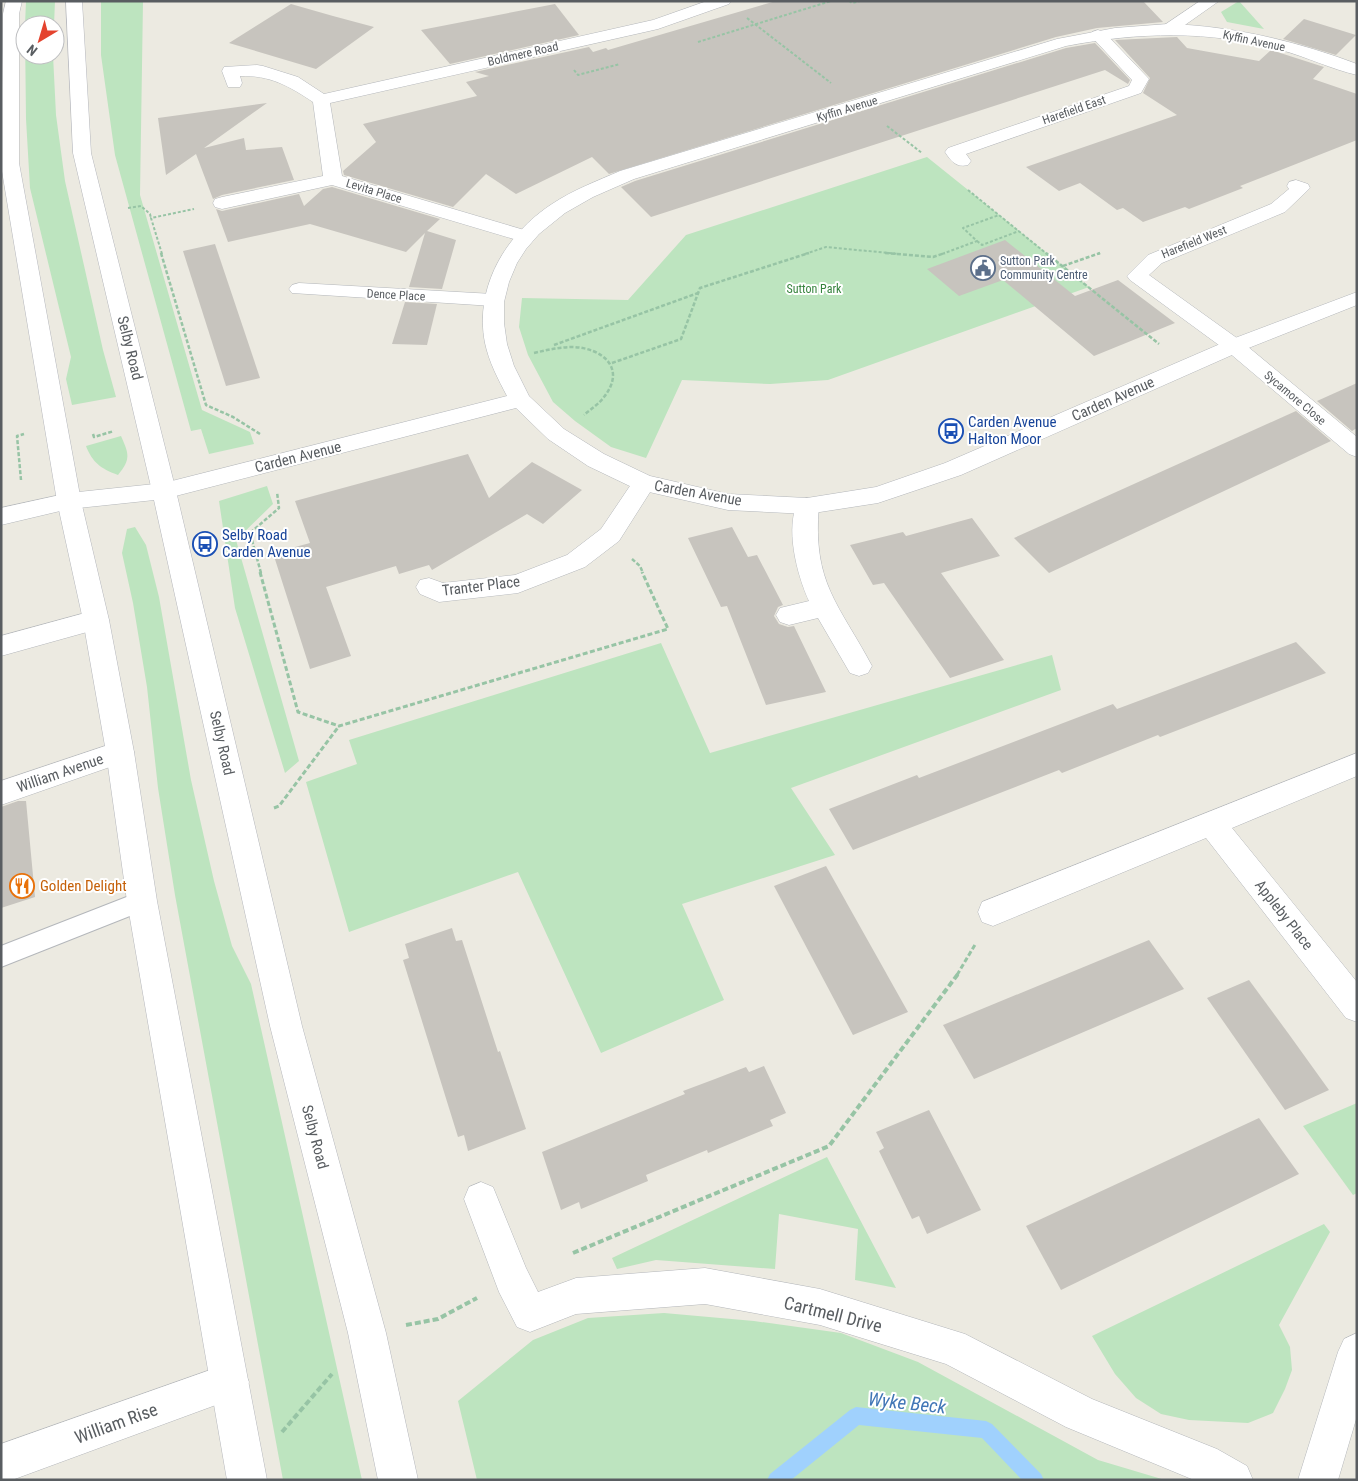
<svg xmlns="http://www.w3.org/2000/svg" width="1358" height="1481" font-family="'Roboto Condensed',sans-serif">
	<rect width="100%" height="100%" fill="#eceae1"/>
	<g fill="#bde4bf">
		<path d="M26,1H55L54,25H25Z"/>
		<path d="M101,1H143L140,195L202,410L250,432L254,444L209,454L201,429L191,431L115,155L101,55Z"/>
		<path d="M1239,1L1264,29L1227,22L1221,12Z"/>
		<path d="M25,32V55H53L56,115L65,181L103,350L116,397L72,405L66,379L71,357L30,188L26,119Z"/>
		<path d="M927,157L1089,287L828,380L770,384L682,380L646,458L611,447L575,421L553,402L528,355L519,327L522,298L628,300L686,235Z"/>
		<path d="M121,436C129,454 131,459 118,475C101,469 92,462 86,446Z"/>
		<path d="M267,486L273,504L236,540L299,761L285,773L235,608L219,501Z"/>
		<path d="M135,527L146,545L159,597L191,780L214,881L232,946L251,984L362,1480H283L175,895L158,788L147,687L133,603L122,553L127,529Z"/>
		<path d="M661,643L710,753L1052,655L1061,690L791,788L835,855L682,904L724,1000L601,1053L518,872L349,932L306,782L357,764L349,740Z"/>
		<path d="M1357,1103V1193L1353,1195L1303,1126Z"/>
		<path d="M827,1157L896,1288L855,1280L858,1229L779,1214L775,1269L656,1260L617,1269L612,1258Z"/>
		<path d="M1324,1224L1330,1232L1279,1325L1290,1347L1292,1370L1285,1389L1273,1413L1248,1423L1189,1420L1161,1414L1136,1398L1115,1374L1092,1336Z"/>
		<path d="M664,1313L754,1321L841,1333L918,1362L1098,1460L1165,1480H477L458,1401L533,1340L588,1318Z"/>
	</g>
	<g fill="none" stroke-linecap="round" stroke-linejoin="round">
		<path fill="#a0d1fd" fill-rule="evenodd" d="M856,1407L986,1421L992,1424L1041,1474L1044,1480H1022L982,1438L859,1425L791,1480H767L770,1474L850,1410Z"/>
	</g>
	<g fill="#c7c4be">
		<path d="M776,1H1143L1163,22L1097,28L1056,37L609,174L592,157L516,194L486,174L453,207L344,175L343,171L376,142L363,124L477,96L466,82L489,76L475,72L589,47L593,52L606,48L608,50Z"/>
		<path d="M291,4L333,16L374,27L316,69L229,43Z"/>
		<path d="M555,4L579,35L450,64L421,30Z"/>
		<path d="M1304,19L1356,35L1336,55L1283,39Z"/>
		<path d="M1177,37L1187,48L1259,61L1271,50L1324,67L1313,79L1357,94V140L1240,186L1243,188L1189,209L1185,207L1143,222L1123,208L1117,210L1080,183L1059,191L1026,167L1177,115L1143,93L1150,78L1115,40Z"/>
		<path d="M1095,43L1130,80L1128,84L1105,70L651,217L621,187L635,181L1066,48Z"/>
		<path d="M267,103L204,148L244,138L246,150L282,147L294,180L222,195L213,199L196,154L166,175L158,118Z"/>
		<path d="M332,187L440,219L427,231L456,240L442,289L409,287L425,233L406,252L310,224L228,242L216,209L222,211L299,194L304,206L323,189Z"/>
		<path d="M1005,240L1075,296L1118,280L1175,323L1094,356L1003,280L959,296L927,269Z"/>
		<path d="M215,244L260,378L226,386L183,251Z"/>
		<path d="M405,302L437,304L427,345L392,344Z"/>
		<path d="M1357,383V428L1352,431L1317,401Z"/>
		<path d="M1296,411L1331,441L1049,573L1014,538Z"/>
		<path d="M468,454L489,498L532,462L582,490L543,524L527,514L432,570L429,565L399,574L396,566L326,587L351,656L310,669L273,553L310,543L295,501Z"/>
		<path d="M972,518L1000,556L941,573L1004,660L950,678L884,583L873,585L850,545L903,532L906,536Z"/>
		<path d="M732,527L748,557L757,555L783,605L778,607L774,616L779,624L788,627L794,626L826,692L766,705L727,606L721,607L688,538Z"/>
		<path d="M1296,642L1326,673L1160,737L1158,735L1062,773L1059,770L853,850L829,809L917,775L919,778L1113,704L1117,709Z"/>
		<path d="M18,801H26L35,897L1,908V807Z"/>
		<path d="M826,866L908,1012L853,1035L774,886Z"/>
		<path d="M452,928L456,941L462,940L498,1052L500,1051L526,1129L468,1151L464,1135L458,1137L403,960L409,958L405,944Z"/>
		<path d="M1149,940L1184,989L974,1079L943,1025Z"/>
		<path d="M1249,980L1288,1033L1329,1090L1285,1110L1207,998Z"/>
		<path d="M764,1066L786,1113L770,1120L773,1126L708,1153L707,1150L646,1175L648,1181L581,1209L579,1202L561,1210L542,1152L685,1094L683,1091L715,1079L746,1067L749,1072Z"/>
		<path d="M929,1110L981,1210L927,1234L919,1216L912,1219L879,1151L884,1148L876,1132Z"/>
		<path d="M1259,1118L1299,1174L1061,1290L1026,1226Z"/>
	</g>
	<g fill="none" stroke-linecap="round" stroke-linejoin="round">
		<defs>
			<path id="service" d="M142,891L150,894L153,901L150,908L1,967V946Z"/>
			<g id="minor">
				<path d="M707,1H731L729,4L658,29L330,103L342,176L531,232L534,236L531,240L524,242L517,240L332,185L222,209L215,207L213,203L215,199L222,197L323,176L313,102C289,86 270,75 240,76L242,83L240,87H228L222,71L224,67L257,65L263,66L298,77L324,94L653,20Z"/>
				<path d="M1200,1H1219L1175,32H1163L1161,29L1163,26Z"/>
				<path d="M1098,30L1104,32L1149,79L1141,93L966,154L971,161L968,165C956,168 951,161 945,152L948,148L1129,86L1132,80L1090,35L1092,32Z"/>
				<path d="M1296,180L1308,184L1310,188L1285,212L1162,263L1149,275L1241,341L1357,437V457L1349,454L1227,351L1130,280L1127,276L1148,255L1271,204L1289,189L1287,186L1289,182Z"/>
				<path d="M299,283L493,294L500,296L503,300L500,304L493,306L292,293L289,289L292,285Z"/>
				<path d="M644,475L652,477L656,483L652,489L619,541L585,567L518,593L439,602L420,594L416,587L420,580L429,578L443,583L515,575L567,555L601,529L636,477Z"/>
				<path d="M69,493L77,495L81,501L77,507L1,525V508Z"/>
				<path d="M807,498L815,500L819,506C812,583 839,604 872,666L868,673L859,676L850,673L818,618L789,625L780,622L776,615L780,608L809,601C797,575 784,526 799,500Z"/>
				<path d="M96,610L105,613L109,620L105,627L1,656V636Z"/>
				<path d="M120,741L130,744L134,752L130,760L1,805V781Z"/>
				<path d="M1357,753V776L1232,828L1357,982V1022L1346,1018L1206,838L993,926L982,922L978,912L982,902Z"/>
				<path d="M481,1182L493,1187L526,1268L538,1292L576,1278L705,1268L820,1289L965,1334L1092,1399L1217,1449L1247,1466L1253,1480H1194L1066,1427L946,1364L820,1325L705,1304L576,1314L530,1332L517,1327L499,1292L464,1199L469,1187Z"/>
				<path d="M1357,1333V1416L1338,1480H1298L1338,1352L1344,1339Z"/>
				<path d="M230,1363L243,1369L249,1382L243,1395L12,1480H1V1444Z"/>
			</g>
			<path id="tertiary" d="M1168,24C1233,26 1296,41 1357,64V75C1331,69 1307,57 1281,50C1209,30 1139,32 1066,46L634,179L593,197L565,213L539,234L526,249L517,263L509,282L504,302V323L507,344L514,366L529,396L564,429L604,454L650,476L728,494L807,498L876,487L945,463L1227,341L1357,292V305L1241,351L961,475L878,503L807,514L728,510L636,489L588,466L548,439L516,408L164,499L69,509L61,507L57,501L61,495L69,493L164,483L507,396C498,379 489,362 485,343C474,287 506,234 552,204C573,190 597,181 620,171L1057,39L1115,28Z"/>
			<g id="secondary">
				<path d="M6,1H22L19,14V163L81,501L109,620L134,752L157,901L267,1480H227L127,901L106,752L83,620L57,501L1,165L3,14Z"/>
				<path d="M66,1H82L91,153L176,491L302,1026L386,1333L418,1480H378L348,1333L270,1026L152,491L73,153Z"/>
			</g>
		</defs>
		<use href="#service" stroke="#b4b7bb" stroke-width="2"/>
		<use href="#minor" stroke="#b4b7bb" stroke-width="1"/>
		<use href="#tertiary" stroke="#b4b7bb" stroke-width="1"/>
		<use href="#secondary" stroke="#b5b7bd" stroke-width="1"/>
		<g stroke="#97c4a5" stroke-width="2" stroke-dasharray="3 2" stroke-linecap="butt">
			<path d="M849,1L852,3L860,1"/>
			<path d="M747,18L831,83"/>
			<path d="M698,42L831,1"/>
			<path d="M574,70L578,75L620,64"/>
			<path d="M887,126L922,153"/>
			<path d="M968,190L1047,254"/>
			<path d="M128,208L141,206L150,214L151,218"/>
			<path d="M977,241L982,245L1019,231"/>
			<path d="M162,254L151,218L194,209"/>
			<path d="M805,254L826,247L899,254"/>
			<path d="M942,254L977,241L963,228L999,215"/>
			<path d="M1098,254L1100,253"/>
		</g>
		<g stroke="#97c4a5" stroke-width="2.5" stroke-dasharray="4 2" stroke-linecap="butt">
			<path d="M161,253L206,405L233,417L260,434"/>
			<path d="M885,253L933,257L945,253"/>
			<path d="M1046,253L1159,344"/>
			<path d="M1063,266L1100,253"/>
			<path d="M554,345L698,293"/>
			<path d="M534,353C547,350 559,347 573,347C602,348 627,368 604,397C599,404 591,409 584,415"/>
			<path d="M612,363L681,339L700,288L809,253"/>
			<path d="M93,434L94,437L114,431"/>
			<path d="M21,480L17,436L24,434"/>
			<path d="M632,559L640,566L643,573"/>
			<path d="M261,573L250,533L279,508L277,492"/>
		</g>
		<g stroke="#97c4a5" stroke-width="3" stroke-dasharray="5 2.5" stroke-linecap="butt">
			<path d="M260,572L298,712L339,726L668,629L642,572"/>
			<path d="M274,808L279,806L339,726"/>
			<path d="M957,975L976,943"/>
		</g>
		<g stroke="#97c4a5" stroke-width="4" stroke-dasharray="6 3" stroke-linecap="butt">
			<path d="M573,1253L829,1146L958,974"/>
			<path d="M406,1325L438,1319L477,1298"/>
			<path d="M282,1432L332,1374"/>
		</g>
		<use href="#service" fill="#fff" fill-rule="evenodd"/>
		<use href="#minor" fill="#fff" fill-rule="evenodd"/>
		<use href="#tertiary" fill="#fff" fill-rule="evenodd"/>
		<use href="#secondary" fill="#fff" fill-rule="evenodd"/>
	</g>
	<defs>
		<symbol id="civic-ring" viewBox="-11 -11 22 22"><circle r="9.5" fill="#fff" stroke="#5c6f8a" stroke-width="1.5"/><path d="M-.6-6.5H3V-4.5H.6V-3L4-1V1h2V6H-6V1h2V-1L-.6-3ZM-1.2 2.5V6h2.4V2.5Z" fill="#5c6f8a"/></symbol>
		<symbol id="bus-ring" viewBox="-11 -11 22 22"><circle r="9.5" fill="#fff" stroke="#1a4fb4" stroke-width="1.5"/><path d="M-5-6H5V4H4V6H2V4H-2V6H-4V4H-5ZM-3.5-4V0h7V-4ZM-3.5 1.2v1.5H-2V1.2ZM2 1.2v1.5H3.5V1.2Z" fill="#1a4fb4"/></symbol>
		<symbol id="restaurant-ring" viewBox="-11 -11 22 22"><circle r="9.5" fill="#fff" stroke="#e8710a" stroke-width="1.5"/><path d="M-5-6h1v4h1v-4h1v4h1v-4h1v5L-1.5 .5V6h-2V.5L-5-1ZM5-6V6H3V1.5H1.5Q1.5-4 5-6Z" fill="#e8710a"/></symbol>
	</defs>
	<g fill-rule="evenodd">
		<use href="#civic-ring" x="969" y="254" width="28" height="28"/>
		<use href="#bus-ring" x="937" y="417" width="28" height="28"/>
		<use href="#bus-ring" x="191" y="530" width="28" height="28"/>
		<use href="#restaurant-ring" x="8" y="872" width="28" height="28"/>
	</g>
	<g text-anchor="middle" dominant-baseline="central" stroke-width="4" stroke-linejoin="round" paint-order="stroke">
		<g font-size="12" fill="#595d61" stroke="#fff">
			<text transform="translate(1254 41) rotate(12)">Kyffin Avenue</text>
			<text transform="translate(523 54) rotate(-13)">Boldmere Road</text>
			<text transform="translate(847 109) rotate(-17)">Kyffin Avenue</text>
			<text transform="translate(1074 110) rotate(-19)">Harefield East</text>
			<text transform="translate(374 191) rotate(17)">Levita Place</text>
			<text transform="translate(1194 242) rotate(-22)">Harefield West</text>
			<text transform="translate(396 295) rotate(3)">Dence Place</text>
			<text transform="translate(1295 398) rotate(40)">Sycamore Close</text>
		</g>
		<g font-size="12" fill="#4e5e75" stroke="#fff" text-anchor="start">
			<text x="1000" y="261">Sutton Park<tspan x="1000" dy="14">Community Centre</tspan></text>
		</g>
		<g font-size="12" fill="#36833d" stroke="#fff">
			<text x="814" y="289">Sutton Park</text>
		</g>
		<g font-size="15" fill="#595d61" stroke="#fff">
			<text transform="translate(130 348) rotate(76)">Selby Road</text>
			<text transform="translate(1113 399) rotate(-24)">Carden Avenue</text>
			<text transform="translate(298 457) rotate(-14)">Carden Avenue</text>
			<text transform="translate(698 493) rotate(10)">Carden Avenue</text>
			<text transform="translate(481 586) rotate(-7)">Tranter Place</text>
			<text transform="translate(222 743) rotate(77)">Selby Road</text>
			<text transform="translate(60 773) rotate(-19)">William Avenue</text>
			<text transform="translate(1284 915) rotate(52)">Appleby Place</text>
			<text transform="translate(315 1137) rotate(75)">Selby Road</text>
		</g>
		<g font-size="15" fill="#164399" stroke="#fff" text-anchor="start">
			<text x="968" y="422">Carden Avenue<tspan x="968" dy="17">Halton Moor</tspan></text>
			<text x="222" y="535">Selby Road<tspan x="222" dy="17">Carden Avenue</tspan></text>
		</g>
		<g font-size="15" fill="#c56008" stroke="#fff" text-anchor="start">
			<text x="40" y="886">Golden Delight</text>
		</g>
		<g font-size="18" fill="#595d61" stroke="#fff">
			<text transform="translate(833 1314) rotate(14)">Cartmell Drive</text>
			<text transform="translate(116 1423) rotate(-20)">William Rise</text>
		</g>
		<g font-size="19" font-style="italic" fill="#4176b6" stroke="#fff">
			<text transform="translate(907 1403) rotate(6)">Wyke Beck</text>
		</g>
	</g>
	<rect width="1358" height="1481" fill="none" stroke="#595d61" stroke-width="5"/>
	<g transform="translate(40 40) rotate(218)"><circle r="24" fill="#ffffff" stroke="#bdbec0"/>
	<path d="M0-4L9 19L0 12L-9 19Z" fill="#e4432e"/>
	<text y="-8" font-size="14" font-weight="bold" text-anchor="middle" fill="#595d61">N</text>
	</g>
</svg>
